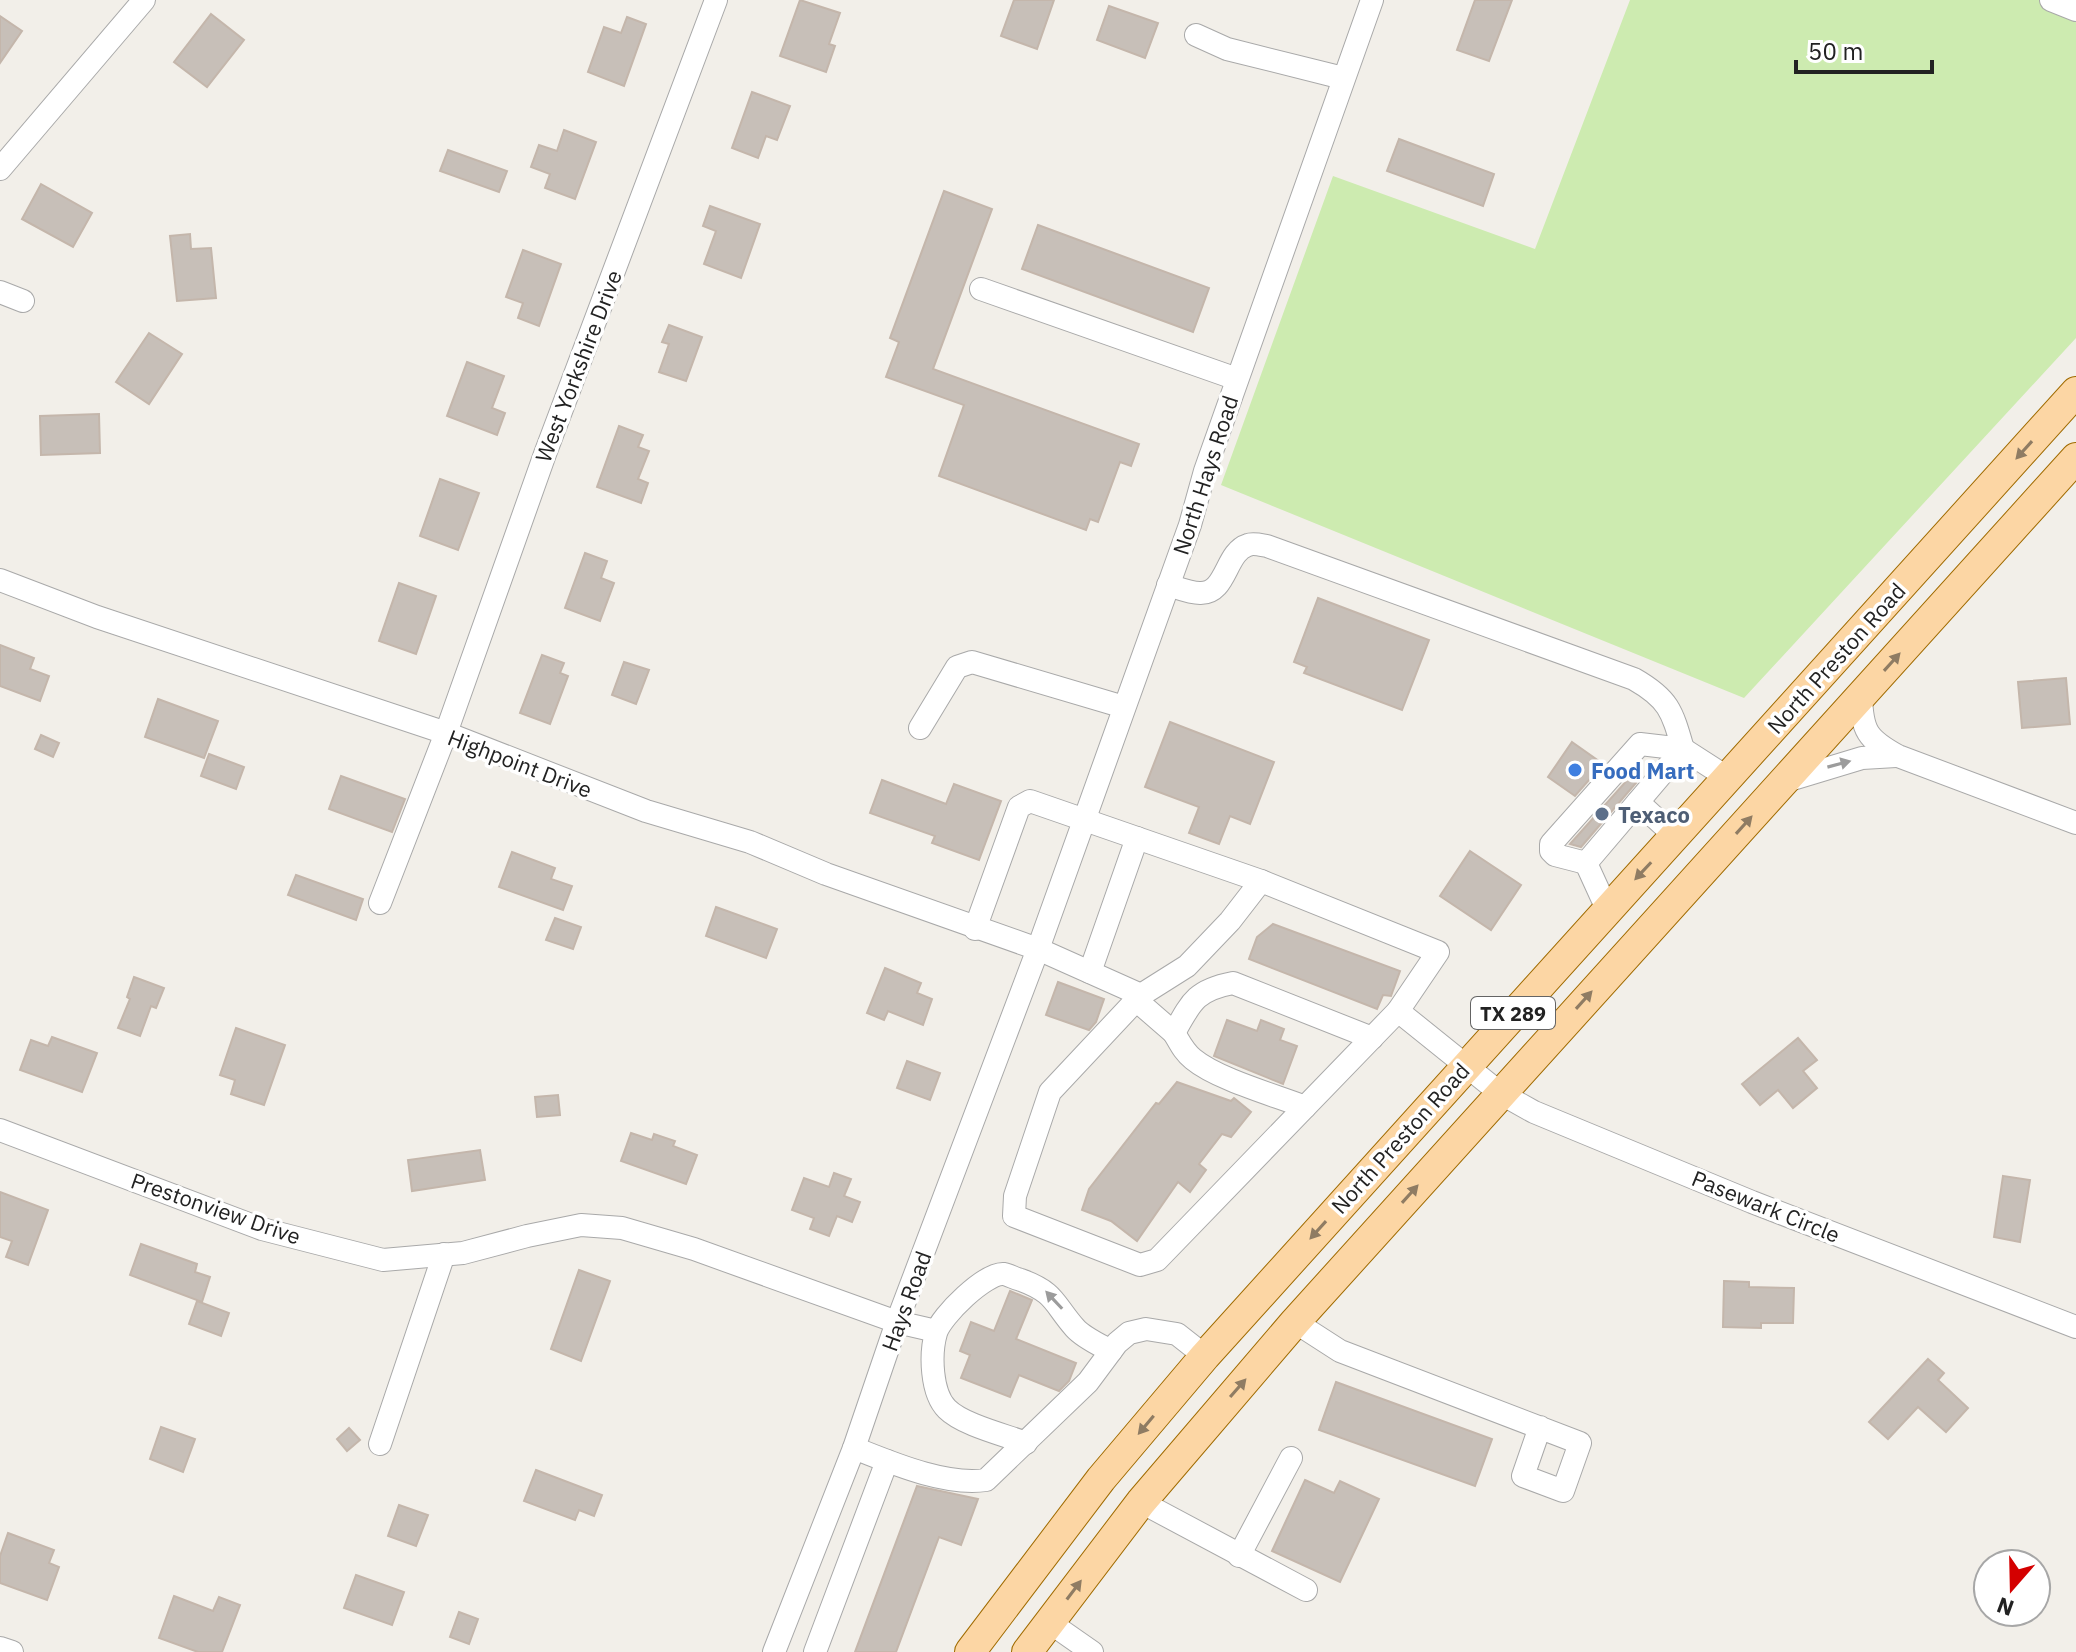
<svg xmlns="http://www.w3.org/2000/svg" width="2076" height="1652" font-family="'IBM Plex Sans',sans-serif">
	<rect width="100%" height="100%" fill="#f2efe9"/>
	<path fill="#cdebb0" d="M1630,0H2076V338L1744,698L1221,485L1333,176L1535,249Z"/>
	<g fill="#c7bfb8" stroke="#c4b6ab" stroke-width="2">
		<path d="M800,0L840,13L829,44L835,46L826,72L780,56Z"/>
		<path d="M1014,0H1054L1037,49L1001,36Z"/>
		<path d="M1475,0H1512L1489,61L1457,50Z"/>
		<path d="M1109,6L1158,23L1145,58L1097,40Z"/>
		<path d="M211,14L244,40L207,87L174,62Z"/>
		<path d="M0,16L22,31L0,63Z"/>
		<path d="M627,17L646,24L624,86L588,72L604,27L621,33Z"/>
		<path d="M752,92L790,106L777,140L766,136L758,158L732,148Z"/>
		<path d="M564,130L596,142L575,199L545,188L550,174L531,167L539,145L557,151Z"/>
		<path d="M1399,139L1494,174L1483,206L1387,171Z"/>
		<path d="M448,150L507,171L499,192L440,171Z"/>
		<path d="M41,184L92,213L73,247L22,219Z"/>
		<path d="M944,191L992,209L933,369L1139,444L1131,466L1120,462L1098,522L1090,519L1086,530L939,476L964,405L886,377L899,342L890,338Z"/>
		<path d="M710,206L760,224L741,278L704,264L716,231L703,226Z"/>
		<path d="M1038,225L1209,288L1193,332L1022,269Z"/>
		<path d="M190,234L191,249L211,248L216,298L177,301L170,236Z"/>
		<path d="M523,250L561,264L539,326L518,318L523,303L506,297Z"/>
		<path d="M669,325L702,337L686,381L659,372L669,344L662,342Z"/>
		<path d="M149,333L182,354L149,404L116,382Z"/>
		<path d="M467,362L504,376L492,408L505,413L497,435L447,416Z"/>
		<path d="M99,414L100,453L41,455L40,416Z"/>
		<path d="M619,426L643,435L638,447L649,451L638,479L648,483L641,503L597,487Z"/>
		<path d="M440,479L479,493L458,550L420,536Z"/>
		<path d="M585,553L607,561L601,578L614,583L600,621L565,608Z"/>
		<path d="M399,583L436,596L416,654L379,641Z"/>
		<path d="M1318,598L1429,640L1402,710L1304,673L1307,667L1294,662Z"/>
		<path d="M0,645L34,658L30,669L49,676L40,701L0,686Z"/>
		<path d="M542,655L564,663L560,673L568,676L550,724L520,713Z"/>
		<path d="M624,662L649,670L636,704L612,695Z"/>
		<path d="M2066,678L2070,724L2022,728L2018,682Z"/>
		<path d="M158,699L218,721L204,758L145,737Z"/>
		<path d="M1170,722L1274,762L1250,824L1230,816L1219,844L1189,833L1199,807L1145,787Z"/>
		<path d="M41,735L59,743L53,757L35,749Z"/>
		<path d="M1572,742L1603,764L1575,796L1548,777Z"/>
		<path d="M209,754L244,767L236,789L201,776Z"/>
		<path d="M341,776L405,799L392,832L329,809Z"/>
		<path d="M1629,778L1636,783L1581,847L1570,844Z"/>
		<path d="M882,780L946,804L954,784L1001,801L979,860L932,843L935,836L870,813Z"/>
		<path d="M1470,851L1521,885L1491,930L1440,896Z"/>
		<path d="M512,852L555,868L551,879L572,886L563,910L499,887Z"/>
		<path d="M296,875L363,899L356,920L288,895Z"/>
		<path d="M716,907L777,929L766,958L706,936Z"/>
		<path d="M555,918L581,927L573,949L546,940Z"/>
		<path d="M1273,924L1400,971L1391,996L1383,995L1377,1009L1249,959L1257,937Z"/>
		<path d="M885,968L921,983L917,993L932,999L923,1025L888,1011L884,1020L867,1013Z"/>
		<path d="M134,977L164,988L156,1008L151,1006L140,1036L118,1028L130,999L127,997Z"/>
		<path d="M1058,982L1104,999L1096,1022L1089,1030L1046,1015Z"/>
		<path d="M1227,1020L1257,1031L1261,1020L1284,1029L1280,1040L1297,1046L1283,1084L1214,1056Z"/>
		<path d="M236,1028L285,1045L264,1105L231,1094L235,1080L220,1075Z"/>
		<path d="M52,1037L97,1053L82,1092L20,1070L31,1040L48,1046Z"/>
		<path d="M1798,1038L1817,1060L1803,1071L1817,1088L1793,1108L1778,1090L1760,1105L1742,1084Z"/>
		<path d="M907,1061L940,1073L930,1100L897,1088Z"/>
		<path d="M1177,1082L1231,1101L1234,1098L1251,1112L1231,1137L1222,1134L1199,1164L1206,1170L1190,1192L1178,1182L1137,1241L1111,1221L1082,1210L1089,1189L1156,1103L1159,1104Z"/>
		<path d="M558,1095L560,1115L537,1117L535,1097Z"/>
		<path d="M631,1133L652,1140L654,1134L675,1141L673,1146L697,1155L686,1184L621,1161Z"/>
		<path d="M480,1150L485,1180L412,1191L408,1160Z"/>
		<path d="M834,1173L851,1179L844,1196L860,1202L852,1222L837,1216L829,1236L810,1229L814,1218L792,1210L804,1178L829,1187Z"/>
		<path d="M2003,1176L2030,1180L2020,1242L1994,1237Z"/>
		<path d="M0,1192L48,1210L28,1265L6,1257L12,1241L0,1237Z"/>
		<path d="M141,1244L197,1264L195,1272L210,1277L202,1302L130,1275Z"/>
		<path d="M579,1270L610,1281L581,1361L551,1349Z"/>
		<path d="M1724,1281L1749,1282V1287L1794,1288L1793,1323H1761V1328L1723,1327Z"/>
		<path d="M1010,1291L1032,1300L1016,1339L1076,1363L1069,1381L1059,1391L1019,1375L1010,1397L961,1378L970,1355L960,1351L971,1322L994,1331Z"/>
		<path d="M197,1301L229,1313L221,1336L189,1324Z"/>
		<path d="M1928,1359L1944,1373L1938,1380L1968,1408L1946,1432L1918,1407L1888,1439L1869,1422Z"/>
		<path d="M1336,1382L1492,1439L1475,1486L1319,1430Z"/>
		<path d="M161,1427L195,1439L183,1472L150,1459Z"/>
		<path d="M349,1428L360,1440L347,1451L337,1439Z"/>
		<path d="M536,1470L602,1495L594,1516L579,1510L575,1520L524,1501Z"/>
		<path d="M1305,1480L1334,1493L1340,1481L1379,1499L1340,1582L1272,1551Z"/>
		<path d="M917,1486L978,1499L961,1545L939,1537L896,1652H855Z"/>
		<path d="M399,1505L428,1515L416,1546L388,1536Z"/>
		<path d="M8,1533L54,1550L49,1563L59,1567L47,1600L0,1583V1556Z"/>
		<path d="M356,1575L404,1592L392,1625L344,1608Z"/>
		<path d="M174,1596L213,1611L219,1597L240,1605L222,1652H198L159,1638Z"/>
		<path d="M459,1612L478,1619L469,1644L450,1637Z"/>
	</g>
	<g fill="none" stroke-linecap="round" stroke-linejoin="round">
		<defs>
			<g id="minor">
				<path d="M2051,0L2076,10"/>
				<path d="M1196,35L1227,49L1343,78"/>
				<path d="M0,169L144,0"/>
				<path d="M981,289L1237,379"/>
				<path d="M0,292L23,301"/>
				<path d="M0,580L97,617L446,733L646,811L750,842L826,874L1038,949L1141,995L1050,1092L1015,1196L1014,1216L1140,1265L1157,1260L1398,1011L1500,1093L1534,1112L1752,1202L2076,1327"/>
				<path d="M1168,585C1178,588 1190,593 1200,593C1227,594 1225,552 1248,545C1253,543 1261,545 1267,546L1634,679C1669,699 1672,711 1683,749L1640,744L1551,844V851L1555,855L1586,863"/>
				<path d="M1861,696C1862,731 1867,739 1898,756L2076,823"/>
				<path d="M920,728L957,667L972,662L1124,707"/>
				<path d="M1786,781L1862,758L1896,756"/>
				<path d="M1638,802L1675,836"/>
				<path d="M380,903L446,733L545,454L716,0"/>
				<path d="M1607,909L1586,863L1683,749L1728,778"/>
				<path d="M975,929L1019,807L1030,801L1261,881"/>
				<path d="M1090,972L1137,838"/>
				<path d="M1141,995L1187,966L1230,921L1261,881L1438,952L1398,1011"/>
				<path d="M1136,1000L1174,1033C1191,1002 1196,990 1233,983L1372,1038"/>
				<path d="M1174,1033C1180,1043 1184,1052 1193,1059C1217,1079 1274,1095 1305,1107"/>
				<path d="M0,1130L262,1229L383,1260L463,1253L527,1236L581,1225L622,1228L694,1249L897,1322L936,1331"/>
				<path d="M1295,1322L1340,1351L1580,1443L1563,1491L1523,1476L1540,1427"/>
				<path d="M1026,1443C1005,1435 963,1425 947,1409C931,1393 930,1354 936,1333C941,1316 986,1272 1004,1274C1009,1275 1016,1279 1021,1280C1056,1293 1053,1303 1075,1328C1084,1338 1100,1345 1111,1351"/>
				<path d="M380,1444L444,1254"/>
				<path d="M854,1448C892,1463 945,1486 986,1480L1088,1382L1117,1343L1129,1333L1146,1329L1177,1334L1205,1356"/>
				<path d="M1141,1502L1306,1590"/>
				<path d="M1239,1556L1291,1458"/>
				<path d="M1049,1622L1092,1652"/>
				<path d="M0,1648L12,1652"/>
				<path d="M774,1652L854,1448L897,1322L1038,949L1190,525L1205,471L1372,0"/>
				<path d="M815,1652L887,1461"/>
			</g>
			<g id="major">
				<path d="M970,1652L1101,1479L1205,1356L2076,392"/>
				<path d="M1027,1652L1141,1502L1295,1322L2076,458"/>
			</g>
		</defs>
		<use href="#minor" stroke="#a9a9a9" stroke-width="24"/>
		<use href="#major" stroke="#a06b00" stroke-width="32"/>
		<use href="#minor" stroke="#fff" stroke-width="22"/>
		<use href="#major" stroke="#fcd6a4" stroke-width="30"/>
	</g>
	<defs><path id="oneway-solid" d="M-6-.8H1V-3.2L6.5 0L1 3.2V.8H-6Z" transform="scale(2)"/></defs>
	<g fill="#8f7c63">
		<use href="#oneway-solid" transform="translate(2024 450) rotate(132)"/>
		<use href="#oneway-solid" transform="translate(1892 662) rotate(-48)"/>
		<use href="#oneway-solid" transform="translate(1744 825) rotate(-48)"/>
		<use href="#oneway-solid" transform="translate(1643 871) rotate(133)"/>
		<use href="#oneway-solid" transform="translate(1584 1000) rotate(-48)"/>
		<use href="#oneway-solid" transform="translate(1410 1194) rotate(-48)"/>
		<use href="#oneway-solid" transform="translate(1318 1230) rotate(132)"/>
		<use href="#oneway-solid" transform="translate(1238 1388) rotate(-49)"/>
		<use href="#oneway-solid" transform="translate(1146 1425) rotate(130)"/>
		<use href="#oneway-solid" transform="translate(1074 1590) rotate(-53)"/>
	</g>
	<g fill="#9c9c9c">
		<use href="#oneway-solid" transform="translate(1839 764) rotate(-15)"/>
		<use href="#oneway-solid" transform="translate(1054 1300) rotate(-133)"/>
	</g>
	<circle fill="#3f7fe0" stroke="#fff" stroke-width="3" cx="1575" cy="770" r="8"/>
	<circle fill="#5c6f8a" stroke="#fff" stroke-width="3" cx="1602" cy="814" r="8"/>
	<g text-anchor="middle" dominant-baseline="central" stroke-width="7" stroke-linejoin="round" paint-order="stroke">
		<rect fill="#fff" stroke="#646464" stroke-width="2" x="1471" y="997" width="84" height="32" rx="6"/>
		<g font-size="20" font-weight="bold" fill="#222">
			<text x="1513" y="1013">TX 289</text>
		</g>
		<g font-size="22" fill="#222" stroke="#fff">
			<text transform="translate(578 366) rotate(-69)">West Yorkshire Drive</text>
			<text transform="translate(1205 475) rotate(-72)">North Hays Road</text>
			<text transform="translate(1836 658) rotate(-48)">North Preston Road</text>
			<text transform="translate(520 763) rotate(21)">Highpoint Drive</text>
			<text transform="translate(1400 1138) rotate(-48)">North Preston Road</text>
			<text transform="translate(1766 1206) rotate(22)">Pasewark Circle</text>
			<text transform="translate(216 1208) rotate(19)">Prestonview Drive</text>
			<text transform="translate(906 1301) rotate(-70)">Hays Road</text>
		</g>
		<g font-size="22" font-weight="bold" fill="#366cbe" stroke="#fff" text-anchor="start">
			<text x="1591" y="770">Food Mart</text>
		</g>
		<g font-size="22" font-weight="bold" fill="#4e5e75" stroke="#fff" text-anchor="start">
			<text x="1618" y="814">Texaco</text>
		</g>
	</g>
	<g transform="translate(2012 1588) rotate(200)"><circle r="38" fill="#ffffff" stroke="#a7a7a7" stroke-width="2"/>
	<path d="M0-6L14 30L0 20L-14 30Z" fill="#d40000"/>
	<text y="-12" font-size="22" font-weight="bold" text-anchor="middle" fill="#222222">N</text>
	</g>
	<path d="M1796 60v12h136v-12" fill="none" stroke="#222222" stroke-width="4"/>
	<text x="1808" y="60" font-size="24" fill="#222222" stroke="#ffffff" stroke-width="6" paint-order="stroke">50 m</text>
</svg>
